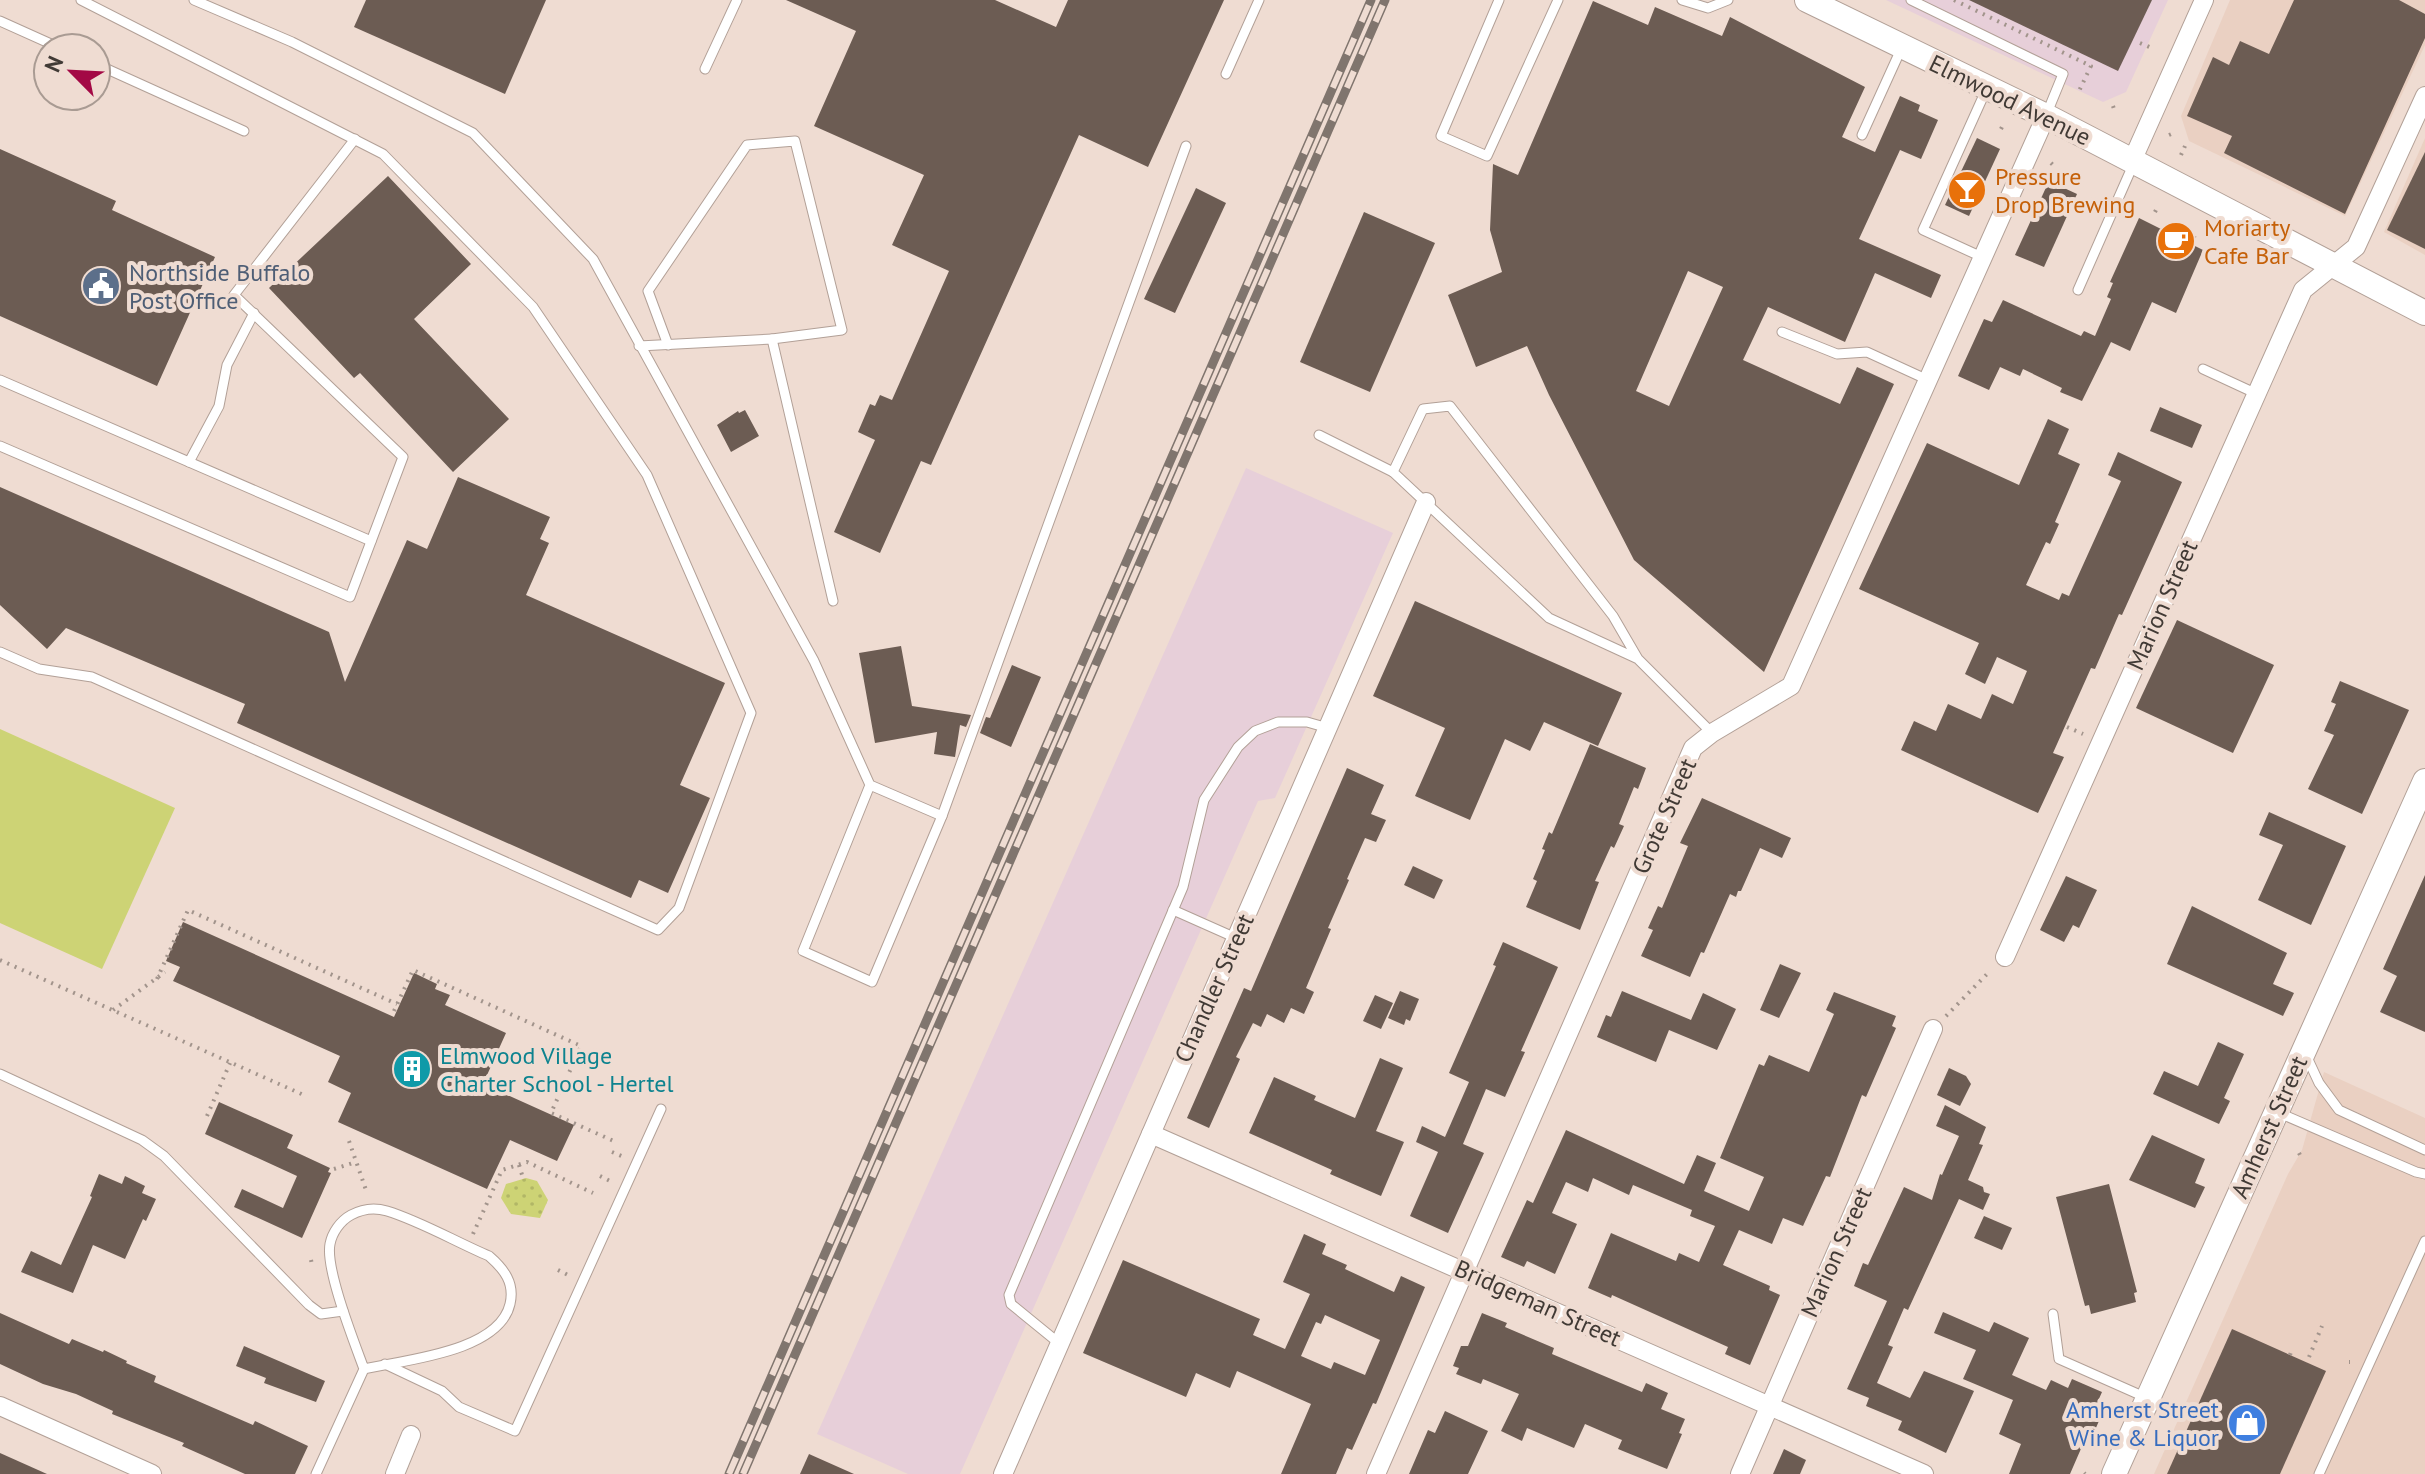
<svg xmlns="http://www.w3.org/2000/svg" width="2425" height="1474" font-family="'PT Sans',sans-serif">
	<defs>
		<pattern id="park-dots" width="8" height="8" patternUnits="userSpaceOnUse" patternTransform="scale(2)"><rect width="8" height="8" fill="#cdd375"/><path d="M2 2h.1M6 6h.1" fill="none" stroke="#b1b666" stroke-width="1.8" stroke-linecap="round"/></pattern>
	</defs>
	<rect width="100%" height="100%" fill="#efdcd2"/>
	<g fill="#ead0c2">
		<path d="M2230,0H2425V45L2345,216L2189,141L2181,116Z"/>
		<path d="M2425,138V255L2384,232Z"/>
		<path d="M2324,1072L2425,1118V1474H2154L2288,1174L2302,1150Z"/>
	</g>
	<g fill="#e7cfd9">
		<path d="M1886,0H2168L2126,92L2103,102Z"/>
		<path d="M1246,468L1393,533L1275,798L1258,801L960,1474H908L817,1434Z"/>
	</g>
	<path fill="url(#park-dots)" d="M526,1178L537,1181L548,1200L540,1218L511,1214L501,1198L506,1184Z"/>
	<path fill="#cdd375" d="M0,729L175,808L102,969L0,923Z"/>
	<g fill="#6c5c53" fill-rule="evenodd">
		<path d="M366,0H546L505,94L354,27Z"/>
		<path d="M786,0H995L1056,27L1068,0H1224L1148,167L1079,135L931,465L921,461L880,553L834,532L875,440L858,432L870,404L875,406L880,395L892,400L949,271L892,245L924,175L814,126L856,31Z"/>
		<path d="M1969,0H2152L2118,71Z"/>
		<path d="M2294,0H2399L2425,14V38L2345,214L2224,153L2232,136L2187,116L2213,57L2229,65L2240,41L2269,54Z"/>
		<path d="M1593,1L1648,25L1655,7L1722,36L1730,17L1865,87L1842,137L1875,152L1900,96L1920,105L1918,111L1938,120L1921,159L1900,150L1859,239L1941,275L1931,298L1875,273L1845,342L1768,307L1743,360L1840,404L1857,367L1894,384L1764,672L1634,560L1549,395L1527,346L1476,367L1448,295L1502,272L1490,230L1493,164L1518,175ZM1688,271L1723,287L1669,406L1636,391Z"/>
		<path d="M1977,138L2000,149L1969,216L1945,205Z"/>
		<path d="M0,149L116,201L112,210L215,257L157,386L0,316Z"/>
		<path d="M2425,152V249L2387,230Z"/>
		<path d="M388,176L471,264L414,319L509,419L453,472L360,373L354,378L269,288Z"/>
		<path d="M2049,181L2077,194L2044,267L2015,255Z"/>
		<path d="M1196,188L1226,203L1175,313L1144,299Z"/>
		<path d="M1364,212L1435,243L1370,392L1300,362Z"/>
		<path d="M2139,218L2203,250L2176,313L2152,302L2130,351L2111,342L2082,401L2060,392L2062,388L2023,369L2020,376L2000,367L1989,390L1958,376L1984,319L1992,322L2003,300L2081,336L2084,331L2095,336L2111,299L2107,297L2113,283L2110,282Z"/>
		<path d="M2160,407L2202,425L2192,448L2150,431Z"/>
		<path d="M745,410L759,436L731,452L717,425L738,411L739,413Z"/>
		<path d="M2048,419L2069,429L2058,454L2080,464L2055,522L2059,524L2050,544L2046,542L2026,585L2059,600L2062,593L2069,596L2121,481L2108,475L2118,452L2182,482L2122,615L2119,614L2095,669L2091,668L2053,753L2064,757L2038,813L1901,750L1914,721L1936,731L1948,704L1981,719L1992,694L2013,704L2027,671L1997,657L1985,684L1965,674L1979,643L1859,589L1927,443L2019,485Z"/>
		<path d="M458,477L550,517L540,539L549,543L526,595L725,683L680,785L710,798L668,893L639,880L631,898L237,723L245,704L66,628L47,649L0,605V487L329,632L345,682L407,540L427,549Z"/>
		<path d="M1415,601L1622,693L1598,746L1544,722L1530,751L1505,739L1470,820L1415,796L1445,728L1373,696Z"/>
		<path d="M2177,620L2274,665L2233,753L2136,708Z"/>
		<path d="M901,646L912,706L971,715L966,727L960,725L955,757L934,754L937,732L875,743L859,653Z"/>
		<path d="M1012,665L1041,677L1011,747L980,733L986,717L990,718Z"/>
		<path d="M2340,681L2409,710L2362,814L2308,789L2334,735L2324,731L2336,704L2331,702Z"/>
		<path d="M1590,744L1646,768L1638,789L1634,787L1619,824L1624,826L1614,848L1611,846L1595,881L1599,882L1580,930L1526,907L1537,881L1533,879L1545,850L1542,849L1549,832L1552,834Z"/>
		<path d="M1347,768L1384,785L1371,814L1386,820L1376,842L1365,838L1347,879L1349,880L1328,928L1331,929L1306,988L1314,992L1304,1014L1291,1008L1284,1023L1267,1014L1261,1027L1253,1023L1236,1057L1240,1059L1209,1128L1187,1118L1244,988L1251,991Z"/>
		<path d="M1702,798L1791,838L1782,858L1760,848L1741,891H1738L1736,897L1730,894L1704,953L1701,952L1690,977L1641,956L1653,930L1648,928L1658,906L1662,908L1688,846L1680,843Z"/>
		<path d="M2269,812L2346,846L2311,925L2258,900L2283,845L2259,835Z"/>
		<path d="M1413,866L1443,880L1434,899L1404,885Z"/>
		<path d="M2425,875V1032L2380,1012L2397,976L2383,969Z"/>
		<path d="M2066,876L2097,890L2079,928L2073,925L2064,942L2040,930Z"/>
		<path d="M2192,906L2287,953L2273,984L2294,993L2283,1016L2167,964Z"/>
		<path d="M183,922L394,1017L414,973L437,984L435,989L450,995L445,1005L506,1033L483,1084L574,1125L557,1161L510,1140L487,1189L338,1122L351,1093L328,1082L340,1056L173,981L180,967L166,961Z"/>
		<path d="M1503,942L1558,967L1521,1051L1525,1052L1505,1097L1486,1089L1463,1144L1484,1153L1448,1233L1410,1216L1438,1152L1416,1142L1422,1126L1445,1137L1469,1082L1449,1073L1496,966L1493,965Z"/>
		<path d="M1780,964L1801,973L1779,1018L1760,1010Z"/>
		<path d="M1400,991L1419,999L1410,1021L1406,1019L1404,1025L1388,1018Z"/>
		<path d="M1622,991L1691,1020L1703,993L1736,1009L1717,1050L1669,1030L1656,1062L1597,1037L1606,1015L1611,1017Z"/>
		<path d="M1834,992L1896,1016L1892,1026L1896,1028L1866,1097L1862,1095L1830,1177L1826,1176L1803,1226L1783,1218L1772,1244L1739,1230L1723,1265L1770,1286L1769,1290L1780,1295L1750,1365L1725,1354L1728,1347L1612,1295L1611,1298L1588,1288L1611,1233L1676,1261L1679,1253L1699,1262L1715,1226L1690,1216L1692,1210L1633,1185L1629,1195L1593,1178L1588,1192L1566,1182L1552,1213L1577,1224L1555,1274L1527,1261L1524,1267L1501,1257L1527,1200L1533,1203L1566,1130L1684,1184L1697,1155L1716,1163L1704,1191L1749,1211L1764,1177L1720,1158L1759,1064L1764,1066L1769,1055L1809,1072L1834,1014L1826,1010Z"/>
		<path d="M1375,995L1393,1003L1381,1029L1363,1021Z"/>
		<path d="M2218,1042L2244,1054L2224,1098L2230,1101L2219,1124L2153,1094L2164,1071L2198,1086Z"/>
		<path d="M1380,1058L1403,1068L1376,1131L1404,1142L1381,1196L1330,1174L1332,1170L1249,1133L1274,1077L1316,1096L1314,1100L1355,1118Z"/>
		<path d="M1949,1068L1966,1076L1971,1084L1960,1106L1937,1095Z"/>
		<path d="M219,1102L293,1135L287,1148L330,1168L328,1172L331,1173L302,1238L234,1207L242,1189L283,1208L297,1176L205,1134Z"/>
		<path d="M1945,1105L1986,1127L1979,1144L1983,1145L1968,1180L1983,1187L1984,1192L1990,1194L1983,1210L1959,1199L1908,1310L1904,1308L1888,1345L1893,1347L1877,1383L1910,1398L1924,1371L1974,1391L1946,1453L1898,1430L1902,1421L1866,1406L1869,1398L1847,1389L1887,1301L1854,1286L1863,1263L1868,1265L1904,1187L1932,1200L1940,1174L1942,1175L1959,1136L1936,1126Z"/>
		<path d="M2152,1135L2205,1159L2195,1183L2205,1187L2195,1208L2129,1180Z"/>
		<path d="M99,1174L122,1184L125,1176L145,1186L142,1193L156,1199L146,1221L143,1219L125,1259L93,1245L73,1293L21,1272L31,1251L61,1265L92,1197L90,1196Z"/>
		<path d="M2109,1184L2137,1292L2134,1293L2136,1302L2091,1314L2089,1305L2085,1306L2056,1197Z"/>
		<path d="M1984,1216L2012,1228L2002,1250L1974,1238Z"/>
		<path d="M1304,1234L1326,1244L1322,1254L1347,1265L1345,1269L1394,1292L1401,1276L1425,1287L1376,1404L1373,1403L1352,1450L1347,1448L1336,1474H1281L1311,1404L1237,1371L1230,1388L1196,1373L1186,1397L1083,1353L1123,1260L1260,1319L1253,1335L1285,1349L1310,1294L1283,1282ZM1325,1315L1380,1340L1365,1375L1334,1362L1331,1369L1301,1356L1316,1322L1321,1324Z"/>
		<path d="M1943,1312L1989,1332L1994,1322L2029,1338L2012,1375L2046,1390L2051,1380L2068,1388L2072,1379L2102,1392L2098,1401L2106,1405L2095,1430L2090,1428L2070,1474H2009L2021,1444L1999,1434L2013,1400L1963,1379L1976,1350L1934,1333Z"/>
		<path d="M0,1313L69,1344L72,1339L103,1352L104,1350L127,1361L126,1363L156,1376L154,1382L253,1425L255,1421L308,1446L295,1474H245L182,1446L184,1443L112,1414L113,1411L76,1394L43,1384L0,1364Z"/>
		<path d="M1482,1313L1507,1323L1505,1327L1554,1348L1552,1354L1642,1392L1646,1383L1668,1393L1661,1409L1685,1419L1679,1433L1682,1434L1667,1469L1618,1449L1622,1440L1585,1424L1574,1448L1527,1428L1522,1441L1501,1431L1519,1394L1483,1379L1481,1384L1456,1374L1459,1368L1453,1366L1461,1346H1468Z"/>
		<path d="M2232,1329L2326,1371L2280,1474H2167Z"/>
		<path d="M244,1346L325,1381L316,1402L264,1383L266,1378L236,1366Z"/>
		<path d="M1445,1411L1488,1431L1468,1474H1409L1428,1430L1435,1433Z"/>
		<path d="M1784,1449L1806,1460L1800,1474H1773Z"/>
		<path d="M0,1453L47,1474H0Z"/>
		<path d="M809,1454L854,1474H800Z"/>
	</g>
	<g fill="none" stroke-linecap="round" stroke-linejoin="round">
		<defs>
			<g id="service">
				<path d="M194,0L292,42L473,133L593,259L814,661L870,785L942,816L872,982L803,951L870,785"/>
				<path d="M1499,0L1441,136L1487,156L1558,0"/>
				<path d="M1682,0L1708,8L1728,0"/>
				<path d="M1911,0L2063,74L2047,113"/>
				<path d="M0,21L60,48"/>
				<path d="M96,64L244,131"/>
				<path d="M705,69L737,0"/>
				<path d="M1226,74L1259,0"/>
				<path d="M1862,135L1902,47"/>
				<path d="M1982,257L1923,230L1987,88"/>
				<path d="M2078,290L2133,165"/>
				<path d="M1782,332L1837,354L1867,352L1928,380"/>
				<path d="M668,345L648,291L747,145L795,141L842,330L772,339"/>
				<path d="M639,346L772,339L833,601"/>
				<path d="M2203,369L2257,394"/>
				<path d="M0,380L371,541"/>
				<path d="M1319,435L1393,472"/>
				<path d="M0,446L350,597L403,457L234,295L355,139"/>
				<path d="M189,462L219,406L227,365L254,313"/>
				<path d="M0,652L39,669L92,677L658,930L679,908L751,713L647,475L533,307L383,154L81,0"/>
				<path d="M1638,659L1549,618L1393,472L1423,409L1450,406L1613,616L1638,659L1712,733"/>
				<path d="M942,816L1186,146"/>
				<path d="M1173,910L1236,938"/>
				<path d="M2305,1053L2319,1083L2339,1110L2425,1150"/>
				<path d="M0,1074L142,1140L164,1156L309,1305L321,1314L343,1311"/>
				<path d="M2277,1112L2416,1172L2425,1174"/>
				<path d="M2053,1314L2059,1359L2147,1398"/>
				<path d="M1060,1344L1011,1304L1009,1295L1183,887L1204,800L1238,747L1255,731L1278,722H1307L1328,728"/>
				<path d="M385,1364L442,1391L459,1407L515,1431L661,1109"/>
				<path d="M316,1474L364,1369C355,1344 325,1269 330,1244C332,1233 340,1221 351,1215C362,1209 374,1207 387,1211C420,1221 456,1242 489,1256C504,1269 515,1283 510,1304C499,1352 404,1360 364,1369"/>
				<path d="M2319,1474L2425,1241"/>
			</g>
			<g id="minor">
				<path d="M2132,161L2204,0"/>
				<path d="M2005,957L2303,290L2356,247L2425,96"/>
				<path d="M1151,1134L1924,1474"/>
				<path d="M0,1406L152,1474"/>
				<path d="M395,1474L411,1435"/>
				<path d="M1003,1474L1426,502"/>
				<path d="M1376,1474L1693,748L1712,733L1791,686L2046,116"/>
				<path d="M1740,1474L1933,1029"/>
			</g>
			<g id="tertiary">
				<path d="M1807,0L2046,116L2425,313"/>
				<path d="M2114,1474L2425,781"/>
			</g>
		</defs>
		<use href="#service" stroke="#b2a097" stroke-width="11"/>
		<use href="#minor" stroke="#b2a097" stroke-width="20"/>
		<use href="#tertiary" stroke="#b2a097" stroke-width="26"/>
		<g stroke="#a2948c" stroke-width="4" stroke-dasharray="2 6" stroke-linecap="butt">
			<path d="M1954,0L2091,66L2079,91"/>
			<path d="M2140,43L2154,49"/>
			<path d="M2113,106L2115,112"/>
			<path d="M2001,129L2003,125"/>
			<path d="M2169,135L2174,133"/>
			<path d="M2181,155L2185,146"/>
			<path d="M2051,163L2053,165"/>
			<path d="M2155,212L2158,206"/>
			<path d="M2178,239L2184,226"/>
			<path d="M2191,245L2196,232"/>
			<path d="M2067,727L2083,734"/>
			<path d="M0,960L306,1096"/>
			<path d="M157,979L188,910L397,1004"/>
			<path d="M113,1010L165,972"/>
			<path d="M394,1011L413,970L581,1046L551,1113L616,1142"/>
			<path d="M1946,1016L1990,971"/>
			<path d="M207,1116L230,1063"/>
			<path d="M349,1141L366,1190"/>
			<path d="M612,1152L624,1157"/>
			<path d="M2299,1153L2301,1157"/>
			<path d="M519,1165L523,1178"/>
			<path d="M334,1169L356,1162"/>
			<path d="M600,1176L612,1182"/>
			<path d="M473,1234L502,1170L527,1162L593,1193"/>
			<path d="M311,1260L312,1265"/>
			<path d="M558,1270L570,1276"/>
			<path d="M2290,1355L2292,1349"/>
			<path d="M2309,1357L2322,1326"/>
			<path d="M2349,1362H2350"/>
			<path d="M2084,1473L2085,1474"/>
		</g>
		<use href="#service" stroke="#fff" stroke-width="9"/>
		<use href="#minor" stroke="#fff" stroke-width="18"/>
		<use href="#tertiary" stroke="#fff" stroke-width="24"/>
		<defs>
			<g id="rail">
				<path d="M729,1474L1371,0"/>
				<path d="M743,1474L1385,0"/>
			</g>
		</defs>
		<use href="#rail" stroke="#80756e" stroke-width="9"/>
		<use href="#rail" stroke="#efdcd2" stroke-width="6" stroke-dasharray="18" stroke-linecap="butt"/>
	</g>
	<defs>
		<symbol id="bar-disc" viewBox="-11 -11 22 22"><circle r="9.5" fill="#e8710a" stroke="#efdcd2"/><path d="M-6-5H6L.8 .8V4.5H3.5V6h-7V4.5H-.8V.8Z" fill="#fff"/></symbol>
		<symbol id="cafe-disc" viewBox="-11 -11 22 22"><circle r="9.5" fill="#e8710a" stroke="#efdcd2"/><path d="M-5.5-4.5H6V0H3Q3 3.5 0 3.5H-2.5Q-5.5 3.5-5.5 0ZM3-3.2v2h1.7v-2ZM-6 4.5H4V6H-6Z" fill="#fff"/></symbol>
		<symbol id="civic-disc" viewBox="-11 -11 22 22"><circle r="9.5" fill="#5c6f8a" stroke="#efdcd2"/><path d="M-.6-6.5H3V-4.5H.6V-3L4-1V1h2V6H-6V1h2V-1L-.6-3ZM-1.2 2.5V6h2.4V2.5Z" fill="#fff"/></symbol>
		<symbol id="building-disc" viewBox="-11 -11 22 22"><circle r="9.5" fill="#0f9aa8" stroke="#efdcd2"/><path d="M-4-6H4V6H1V3H-1V6H-4ZM-2.5-4.3h1.7v1.8h-1.7ZM.8-4.3h1.7v1.8H.8ZM-2.5-1h1.7V.8h-1.7ZM.8-1h1.7V.8H.8Z" fill="#fff"/></symbol>
		<symbol id="shop-disc" viewBox="-11 -11 22 22"><circle r="9.5" fill="#3f7fe0" stroke="#efdcd2"/><path d="M-5-2.5h2.3a2.7 3.5 0 0 1 5.4 0H5L5.5 6h-11ZM-1.5-2.5h3a1.5 2.3 0 0 0-3 0Z" fill="#fff"/></symbol>
	</defs>
	<g fill-rule="evenodd">
		<use href="#bar-disc" x="1945" y="168" width="44" height="44"/>
		<use href="#cafe-disc" x="2154" y="219" width="44" height="44"/>
		<use href="#civic-disc" x="79" y="264" width="44" height="44"/>
		<use href="#building-disc" x="390" y="1047" width="44" height="44"/>
		<use href="#shop-disc" x="2225" y="1401" width="44" height="44"/>
	</g>
	<g text-anchor="middle" dominant-baseline="central" stroke-width="8" stroke-linejoin="round" paint-order="stroke">
		<g font-size="24" fill="#413a35" stroke="#efdcd2">
			<text transform="translate(2010 100) rotate(26)">Elmwood Avenue</text>
			<text transform="translate(2162 605) rotate(-66)">Marion Street</text>
			<text transform="translate(1664 816) rotate(-66)">Grote Street</text>
			<text transform="translate(1214 988) rotate(-66)">Chandler Street</text>
			<text transform="translate(2269 1127) rotate(-66)">Amherst Street</text>
			<text transform="translate(1836 1252) rotate(-66)">Marion Street</text>
			<text transform="translate(1538 1303) rotate(24)">Bridgeman Street</text>
		</g>
		<g font-size="24" fill="#c56008" stroke="#efdcd2" text-anchor="start">
			<text x="1995" y="176">Pressure<tspan x="1995" dy="28">Drop Brewing</tspan></text>
			<text x="2204" y="227">Moriarty<tspan x="2204" dy="28">Cafe Bar</tspan></text>
		</g>
		<g font-size="24" fill="#4e5e75" stroke="#efdcd2" text-anchor="start">
			<text x="129" y="272">Northside Buffalo<tspan x="129" dy="28">Post Office</tspan></text>
		</g>
		<g font-size="24" fill="#0d838f" stroke="#efdcd2" text-anchor="start">
			<text x="440" y="1055">Elmwood Village<tspan x="440" dy="28">Charter School - Hertel</tspan></text>
		</g>
		<g font-size="24" fill="#366cbe" stroke="#efdcd2" text-anchor="end">
			<text x="2219" y="1409">Amherst Street<tspan x="2219" dy="28">Wine &amp; Liquor</tspan></text>
		</g>
	</g>
	<g transform="translate(72 72) rotate(294)"><circle r="38" fill="#efdcd2" stroke="#a99b93" stroke-width="2"/>
	<path d="M0-6L14 30L0 20L-14 30Z" fill="#a30945"/>
	<text y="-12" font-size="22" font-weight="bold" text-anchor="middle" fill="#413a35">N</text>
	</g>
</svg>
